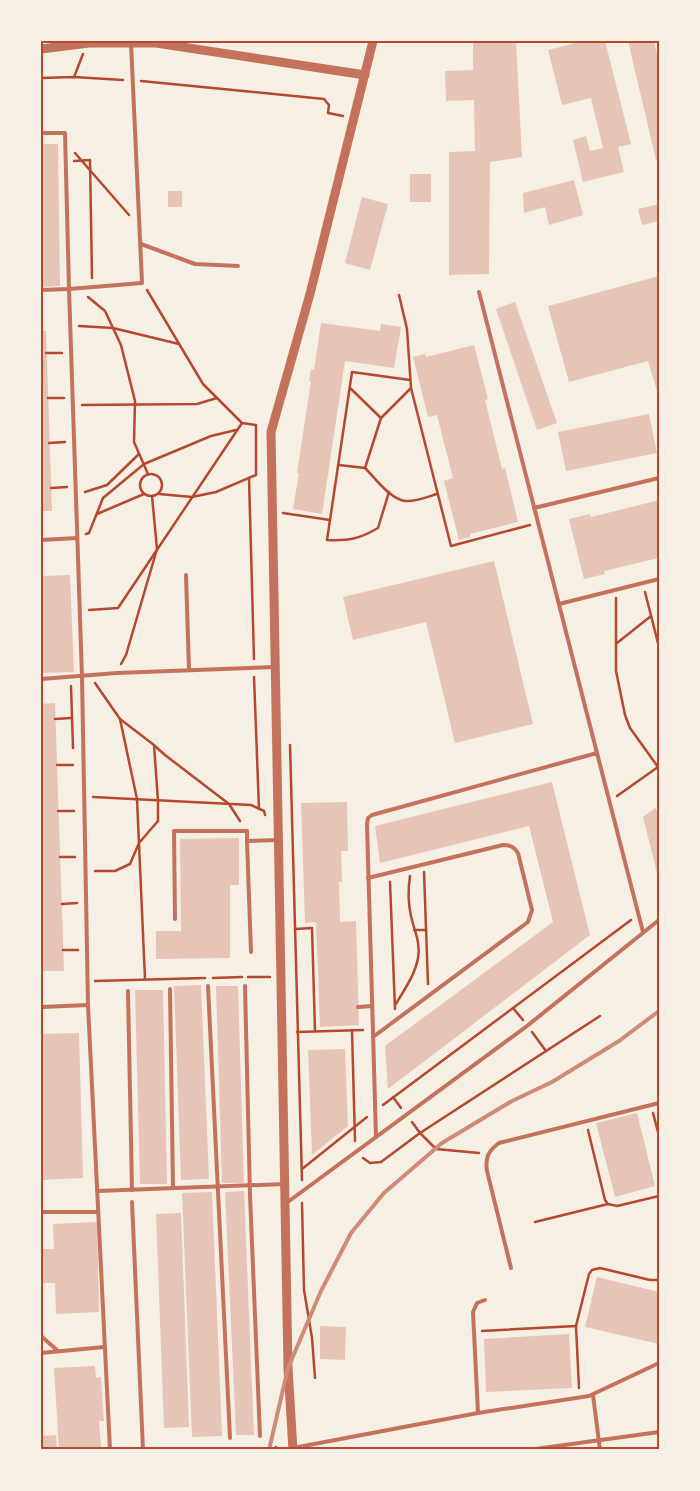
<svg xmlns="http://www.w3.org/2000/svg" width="700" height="1491" font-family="'DejaVu Sans',sans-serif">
	<rect width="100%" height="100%" fill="#f6efe4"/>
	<g fill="#e6c5b7">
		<path d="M473,41H516L522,157L490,162L489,274L449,275V152L475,151L474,100L446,101L445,71L473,70Z"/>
		<path d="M583,41H605L631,144L618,147L624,172L583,182L573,140L586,136L590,151L603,148L591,98L562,105L548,50Z"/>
		<path d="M628,41H654L659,62V160H656Z"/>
		<path d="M41,144H58L60,286L41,287Z"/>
		<rect x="410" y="174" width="21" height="28"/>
		<path d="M574,180L583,215L549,225L545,207L524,213L523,193Z"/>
		<rect x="168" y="191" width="14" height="16"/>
		<path d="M362,197L388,204L370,270L345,263Z"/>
		<path d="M659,204V221L642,225L638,209Z"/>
		<path d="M659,276V398L648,361L569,382L548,306Z"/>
		<path d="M515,302L557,423L537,430L496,309Z"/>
		<path d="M321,323L380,331L381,324L401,327L394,368L345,361L322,514L293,509L299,473H297L311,381H309L311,369L314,370Z"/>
		<path d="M41,331H46L52,511H41Z"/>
		<path d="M474,345L488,399L485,400L502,469L505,468L518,522L470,534V537L459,540L444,481L453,478L437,415L428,417L413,357L425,354L426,357Z"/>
		<path d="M649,414L657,453L566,471L558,432Z"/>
		<path d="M659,500V558L604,571L605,574L584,579L569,519L590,514L591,517Z"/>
		<path d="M494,561L533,724L455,743L426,622L353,640L343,597Z"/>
		<path d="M70,575L74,672L41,673V576Z"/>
		<path d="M55,703L64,971H41V704Z"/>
		<path d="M552,782L590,935L388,1089L385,1046L553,922L529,826L380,863L375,826Z"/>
		<path d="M347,802L348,851H341L342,882H339L340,922L356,921L359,1025L320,1027L316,922L305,923L301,803Z"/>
		<path d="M655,808L657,810L659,808L658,877L643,817Z"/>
		<path d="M239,838V885H230V958L156,959V931H181L180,839Z"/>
		<path d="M201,985L209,1179L181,1180L174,986Z"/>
		<path d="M216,986H238L244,1183H222Z"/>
		<path d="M135,990H163L167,1184H140Z"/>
		<path d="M79,1033L83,1178L41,1180V1034Z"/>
		<path d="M345,1049L348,1126L312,1155L308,1050Z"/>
		<path d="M637,1113L655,1186L615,1197L596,1123Z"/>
		<path d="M244,1191L254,1435H236L225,1192Z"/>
		<path d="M212,1192L222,1436L192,1437L182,1193Z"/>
		<path d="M181,1213L189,1427L164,1428L156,1214Z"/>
		<path d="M97,1222L99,1312L56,1314L55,1283H41V1249H54L53,1224Z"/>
		<path d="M597,1277L659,1292V1344L585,1327Z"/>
		<path d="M320,1326L346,1327L345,1360L320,1359Z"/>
		<path d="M569,1334L572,1388L486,1392L484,1339Z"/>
		<path d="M95,1366L96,1378L101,1377L104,1421H99L101,1447L59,1450L54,1368Z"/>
		<path d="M56,1435L57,1450H41V1436Z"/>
	</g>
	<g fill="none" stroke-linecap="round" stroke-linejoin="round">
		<g stroke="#b5482f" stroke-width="2.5">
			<path d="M74,77L83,54"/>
			<path d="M41,78L74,77L123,80"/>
			<path d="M141,81L324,99L329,105L328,113L343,116"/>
			<path d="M75,153L129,215"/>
			<path d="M74,161L90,160L92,278"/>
			<path d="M147,290L203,384L242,423L256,425V475L216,492L192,497L159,494"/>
			<path d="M399,295L407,329L411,388L451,546L530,525"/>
			<path d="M88,297L105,311L121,345L135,401L134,442L148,474"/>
			<path d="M79,326L113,328L179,344"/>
			<path d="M46,353H62"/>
			<path d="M350,388L381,418L411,388"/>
			<path d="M48,398H64"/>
			<path d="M82,405L197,404L217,398"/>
			<path d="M49,443L65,442"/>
			<path d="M339,465L365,468L381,418"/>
			<path d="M365,468C375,478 390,499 405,501C416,502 427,497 437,494"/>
			<circle cx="151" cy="485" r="11"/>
			<path d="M249,478L254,659"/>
			<path d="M51,488L67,487"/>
			<path d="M85,492L107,485L139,454"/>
			<path d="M283,513L330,520L352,372L410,380"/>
			<path d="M97,514L144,494"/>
			<path d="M330,520L327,540C349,541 359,539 378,528L389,492"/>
			<path d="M86,534L89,533L103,498L144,464L211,436L236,430"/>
			<path d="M645,592L659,647"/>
			<path d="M616,598V671L625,715L630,728L658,767"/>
			<path d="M89,610L118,608L242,423"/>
			<path d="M617,643L651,616"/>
			<path d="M121,664L126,655L157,549L152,496"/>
			<path d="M254,677L259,809"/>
			<path d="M95,683L120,719L137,799L145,979"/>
			<path d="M71,686L73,748"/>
			<path d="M55,719L71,718"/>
			<path d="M290,745L302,1180"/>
			<path d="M155,746L165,755L229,804L240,821"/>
			<path d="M57,765H73"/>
			<path d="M617,796L658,767"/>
			<path d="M93,797L251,805L264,811L265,815"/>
			<path d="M58,811H74"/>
			<path d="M60,857H75"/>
			<path d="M95,871H115L130,864L139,843L158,821V801L154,745L120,719"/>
			<path d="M424,872L428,984"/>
			<path d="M390,882L395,1009"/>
			<path d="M62,904L77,903"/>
			<path d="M295,929L312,928L315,1031"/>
			<path d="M414,930H426"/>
			<path d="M63,950H78"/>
			<path d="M248,977H270"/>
			<path d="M213,978L242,977"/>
			<path d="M95,981L205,978"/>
			<path d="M396,1004C404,990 415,975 418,958C421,943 414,930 411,916C408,903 408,889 410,876"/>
			<path d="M513,1008L523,1020"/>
			<path d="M352,1030L355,1141"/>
			<path d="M297,1032L363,1030"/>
			<path d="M532,1032L546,1051"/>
			<path d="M393,1097L401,1108"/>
			<path d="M383,1105L631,920"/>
			<path d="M653,1113L659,1136"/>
			<path d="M412,1122L420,1133L436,1149L479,1153"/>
			<path d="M588,1130L605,1200L608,1204L617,1206L659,1196"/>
			<path d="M363,1158L370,1163L381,1162L420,1133L600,1016"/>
			<path d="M302,1169L367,1117"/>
			<path d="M302,1203L304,1290L312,1338L315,1378"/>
			<path d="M535,1222L608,1204"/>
			<path d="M576,1326L589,1274L592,1270L600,1268L650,1280H659"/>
			<path d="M482,1331L576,1326L579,1388"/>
			<path d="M276,1450V1447"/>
		</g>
		<g stroke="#c5725c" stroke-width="4">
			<path d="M41,133H65L69,289L41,290"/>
			<path d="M141,244L195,264L238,266"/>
			<path d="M479,292L597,753"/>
			<path d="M534,508L659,478"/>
			<path d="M41,540L77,538"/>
			<path d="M186,575L189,670"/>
			<path d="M559,604L659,579"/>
			<path d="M41,679L117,673L276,667"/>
			<path d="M368,878L503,845C511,845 514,847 518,853L532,910L528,922L373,1037"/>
			<path d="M175,919L174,831H247V841"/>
			<path d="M251,952L247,841L279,840"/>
			<path d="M208,986L230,1438"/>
			<path d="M245,986L250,1195L260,1436"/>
			<path d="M170,989L173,1188"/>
			<path d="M128,991L132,1190"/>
			<path d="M41,1007L88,1005"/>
			<path d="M358,1007L372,1006"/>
			<path d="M376,1137L367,824L368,818L372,815L597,753L643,932"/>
			<path d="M97,1191L285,1184"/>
			<path d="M132,1202L143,1450"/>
			<path d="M285,1204L527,1026L659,920"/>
			<path d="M41,1212H98"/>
			<path d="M511,1268L487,1171C485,1158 488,1151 499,1143L659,1103"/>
			<path d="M41,1336L58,1351"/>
			<path d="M41,1353L104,1347"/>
			<path d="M593,1395L600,1450"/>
			<path d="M478,1413L473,1312L477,1303L485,1300"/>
			<path d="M293,1448L478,1413L589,1396L659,1363"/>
			<path d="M110,1450L88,1005L82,677L69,289L142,283L131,43"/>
			<path d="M238,1450L251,1449"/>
			<path d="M528,1450L659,1432"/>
		</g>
		<g stroke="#c5725c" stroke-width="9">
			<path d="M41,49L89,43H156L365,75"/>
			<path d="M293,1450L288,1368L271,432L310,294L373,41"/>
		</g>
		<path stroke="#cf8b77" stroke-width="4" d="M269,1450L288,1368L321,1291L351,1233L384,1193L442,1143L512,1101L552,1082L619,1041L659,1011"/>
	</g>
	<rect width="700" height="1491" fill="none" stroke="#f6efe4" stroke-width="85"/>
	<rect x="42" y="42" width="616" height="1406" fill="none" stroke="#b5482f" stroke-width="2"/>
</svg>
